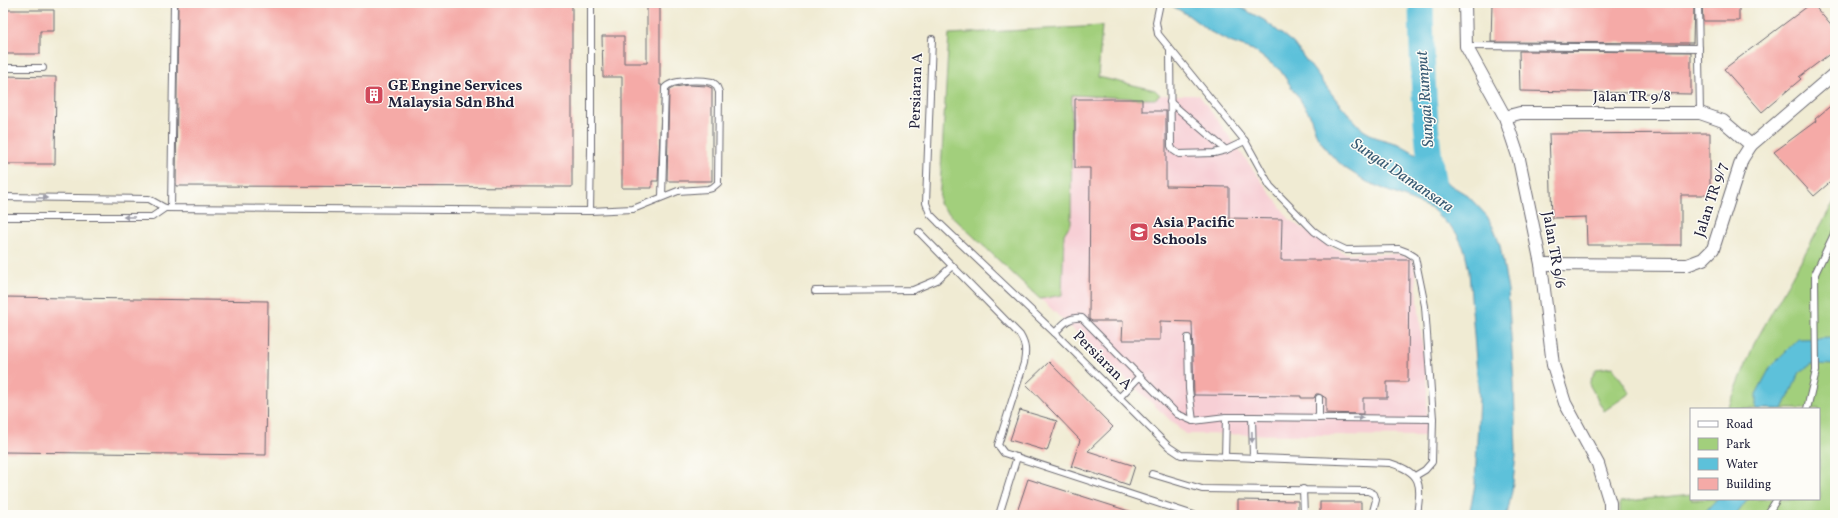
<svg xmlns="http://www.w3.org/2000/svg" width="1838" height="518" font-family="Vollkorn,serif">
	<rect width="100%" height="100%" fill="#fdfcf7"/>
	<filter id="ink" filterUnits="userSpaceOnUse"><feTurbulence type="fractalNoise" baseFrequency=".025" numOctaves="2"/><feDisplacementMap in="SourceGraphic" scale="8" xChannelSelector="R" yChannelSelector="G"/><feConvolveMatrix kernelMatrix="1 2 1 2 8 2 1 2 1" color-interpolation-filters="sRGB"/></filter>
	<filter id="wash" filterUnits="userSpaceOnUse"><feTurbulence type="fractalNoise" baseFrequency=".012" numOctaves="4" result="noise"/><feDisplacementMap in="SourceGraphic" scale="16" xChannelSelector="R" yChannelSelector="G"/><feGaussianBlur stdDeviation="0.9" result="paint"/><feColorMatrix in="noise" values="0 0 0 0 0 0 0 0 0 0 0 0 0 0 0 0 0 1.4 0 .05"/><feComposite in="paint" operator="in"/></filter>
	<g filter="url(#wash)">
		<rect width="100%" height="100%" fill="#f0ebd3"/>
		<path fill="#f7cfd5" d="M1102,26L1098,77L1155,90L1160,95H1199L1290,220L1326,244L1345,253L1399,254L1414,260L1427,390V436L1185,434L939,204L949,34Z"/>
		<g fill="#a2cf7c" stroke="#62785c">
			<path d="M1102,26L1098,77L1155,90L1160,95L1155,99H1148L1072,95L1071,223L1064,234L1062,295L1040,299L939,204L949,34Z"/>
			<path d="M1835,200V515H1620V502L1691,494V499H1819V409H1728L1754,344Z"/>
			<path d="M1613,367L1630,393L1604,411L1589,384L1596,369Z"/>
		</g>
		<g fill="#5dc1da" stroke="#40728a">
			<path d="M1167,3H1232L1264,20L1293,43L1338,102L1363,130L1377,138L1399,144L1429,161L1442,180L1467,195L1487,216L1494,229L1500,245L1508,291L1514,383L1516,455L1512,491L1507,515H1469L1475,485L1479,398L1469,272L1465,251L1457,234L1432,209L1367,182L1345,168L1329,153L1317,136L1309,113L1280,70L1253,50L1230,42L1209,31L1188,15Z"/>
			<path d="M1835,338V365L1812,364L1800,372L1783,409H1756V394L1771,366L1798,339Z"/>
			<path d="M1717,499H1748L1736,515H1702Z"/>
		</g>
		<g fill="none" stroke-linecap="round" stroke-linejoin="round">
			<path stroke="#5dc1da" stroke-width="25" d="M1421,3C1422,67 1424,130 1435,193"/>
		</g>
		<g id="blocks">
			<g fill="#f5aaa7">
				<path d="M178,3H572V187L176,186Z"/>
				<path d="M647,3H660V85H662L658,181H652V188H622V77H603L602,36H624V63H647Z"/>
				<path d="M1492,3H1694L1693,43L1491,42Z"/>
				<path d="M1702,3H1739V21H1703Z"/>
				<path d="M1812,3L1835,30V50L1799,77L1801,79L1762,112L1724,69Z"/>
				<path d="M3,10H54V31H40V54H6V31H3Z"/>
				<path d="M1519,51L1691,52V94L1520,91Z"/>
				<path d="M3,76L56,77L55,164H3Z"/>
				<path d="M688,85L707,86L712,88V181H667L669,90L675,87Z"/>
				<path d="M1075,99H1142V111H1166V186L1229,187V218L1282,219L1281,260H1409L1408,382H1387V398H1363V414L1326,413V398L1319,394H1316L1314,398H1301V396L1194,395L1192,322L1160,321V340H1122L1123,321H1092L1089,319L1090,168H1075Z"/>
				<path d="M1835,102V178L1814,196L1774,152L1816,121L1815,119Z"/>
				<path d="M1710,133V195H1681V245H1587L1586,217L1552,218L1549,134Z"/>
				<path d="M3,297L268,301L266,455L3,452Z"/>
				<path d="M1049,362L1113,427L1088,451L1135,466L1129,485L1072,466L1071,467L1080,440L1026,384Z"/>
				<path d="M1020,410L1057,421L1047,451L1010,440Z"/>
				<path d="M1028,479L1135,513V515H1016Z"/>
				<path d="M1238,500L1298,501V515H1238Z"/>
				<rect x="1320" y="502" width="41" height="13"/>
			</g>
		</g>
	</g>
	<g filter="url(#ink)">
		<use href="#blocks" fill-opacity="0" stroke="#6a6870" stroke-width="1"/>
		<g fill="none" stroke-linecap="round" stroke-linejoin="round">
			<defs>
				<g id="service">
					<path d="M1160,3L1156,22L1158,34L1245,141L1270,186L1314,231L1329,242L1346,250L1399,249L1407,252L1415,257L1425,306L1433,419L1432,462L1425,470L1415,476"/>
					<path d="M1698,3L1700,113"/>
					<path d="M932,39L926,203L930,214L938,222L1055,333L1169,447L1181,455L1390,463C1423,473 1421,484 1417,515"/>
					<path d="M1466,46L1699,48"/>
					<path d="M1170,50L1171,146L1173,150L1179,154L1214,153L1226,150L1245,141"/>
					<path d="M3,68H43"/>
					<path d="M1170,102L1226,150"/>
					<path d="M3,197L149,199L165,208L590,211L633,209L678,191L708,189L712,188L718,183L719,92L716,85L712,82C702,80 671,79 665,88L662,197"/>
					<path d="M171,208L174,3"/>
					<path d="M590,211L591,150V3"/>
					<path d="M3,217H152L165,208"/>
					<path d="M919,232L1020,335C1026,345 1026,351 1024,363L998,445L1004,453L1194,515"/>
					<path d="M815,291L913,290L937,280L952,266"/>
					<path d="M1055,333C1063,324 1069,316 1082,318L1177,414L1193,421L1226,417H1252L1433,419"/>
					<path d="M1188,338L1189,389L1193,421"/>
					<path d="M1120,397L1140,376"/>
					<path d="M1319,398V418"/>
					<path d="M1807,409L1816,371L1815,274L1835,232"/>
					<path d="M1252,417L1253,458"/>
					<path d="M1225,457L1226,417"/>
					<path d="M1152,474L1202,489L1368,491L1374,494L1376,500L1372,515"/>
					<path d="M1303,489L1304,515"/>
					<path d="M999,515L1017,457"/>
					<path d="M1767,515L1777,499"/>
				</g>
				<g id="minor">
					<path d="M1465,3L1466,46L1505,117L1519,159L1541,264L1553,365L1565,403L1598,464L1610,503V515"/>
					<path d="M1505,117L1520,113H1700L1723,121L1751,145"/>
					<path d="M1541,264L1687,265L1703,259L1713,249L1742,159L1751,145L1835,73"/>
				</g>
			</defs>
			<use href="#service" stroke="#6a6870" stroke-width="8"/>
			<use href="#minor" stroke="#6a6870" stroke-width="14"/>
			<use href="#service" stroke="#fff" stroke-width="6"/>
			<use href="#minor" stroke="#fff" stroke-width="12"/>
		</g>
		<defs><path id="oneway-solid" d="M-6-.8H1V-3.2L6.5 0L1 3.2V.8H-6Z"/></defs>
		<g fill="#9c9ca7">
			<use href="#oneway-solid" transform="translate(42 198) rotate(1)"/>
			<use href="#oneway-solid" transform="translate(129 217) rotate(180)"/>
			<use href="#oneway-solid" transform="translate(1358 418)"/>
			<use href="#oneway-solid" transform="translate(1252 437) rotate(89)"/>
		</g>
	</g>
	<defs>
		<symbol id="building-square" viewBox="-11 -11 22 22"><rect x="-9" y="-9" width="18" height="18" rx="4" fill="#d1495b" stroke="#fdfcf7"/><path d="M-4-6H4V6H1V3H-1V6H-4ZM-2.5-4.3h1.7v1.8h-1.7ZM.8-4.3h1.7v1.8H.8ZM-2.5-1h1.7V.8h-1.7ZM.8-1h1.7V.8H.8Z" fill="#fff"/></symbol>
		<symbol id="school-square" viewBox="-11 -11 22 22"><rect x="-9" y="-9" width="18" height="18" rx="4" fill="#d1495b" stroke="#fdfcf7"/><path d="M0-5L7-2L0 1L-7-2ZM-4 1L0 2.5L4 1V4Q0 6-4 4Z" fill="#fff"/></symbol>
	</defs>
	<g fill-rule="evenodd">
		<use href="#building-square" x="363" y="84" width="22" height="22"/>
		<use href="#school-square" x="1128" y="221" width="22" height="22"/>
	</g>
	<g text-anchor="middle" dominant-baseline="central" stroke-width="3" stroke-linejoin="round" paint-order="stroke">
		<g font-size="15" font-weight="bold" fill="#22223b" stroke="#fdfcf7" text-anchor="start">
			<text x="388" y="86">GE Engine Services<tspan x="388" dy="17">Malaysia Sdn Bhd</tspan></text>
			<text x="1153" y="223">Asia Pacific<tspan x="1153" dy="17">Schools</tspan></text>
		</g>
		<g font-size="15" fill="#22223b" stroke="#fdfcf7">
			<text transform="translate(917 91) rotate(-88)">Persiaran A</text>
			<text x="1632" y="97">Jalan TR 9/8</text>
			<text transform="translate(1712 200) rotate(-72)">Jalan TR 9/7</text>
			<text transform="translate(1553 250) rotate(80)">Jalan TR 9/6</text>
			<text transform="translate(1102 361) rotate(45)">Persiaran A</text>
		</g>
		<g font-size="16" font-style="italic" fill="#375a73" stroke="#fdfcf7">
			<text transform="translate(1426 99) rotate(-94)">Sungai Rumput</text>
			<text transform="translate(1402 176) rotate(34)">Sungai Damansara</text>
		</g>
	</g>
	<rect width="1838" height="518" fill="none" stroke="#fdfcf7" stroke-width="16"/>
	<rect x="1690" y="408" width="130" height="92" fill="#fdfcf7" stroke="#a5a5ac"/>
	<rect x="1698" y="421" width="20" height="6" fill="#ffffff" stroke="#a5a5ac"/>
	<text x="1726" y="428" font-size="12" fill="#22223b">Road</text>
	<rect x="1698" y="438" width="20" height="12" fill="#a2cf7c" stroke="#a5a5ac"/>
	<text x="1726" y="448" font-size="12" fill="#22223b">Park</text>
	<rect x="1698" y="458" width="20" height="12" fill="#5dc1da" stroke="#a5a5ac"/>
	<text x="1726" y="468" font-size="12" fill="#22223b">Water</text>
	<rect x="1698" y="478" width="20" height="12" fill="#f5aaa7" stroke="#a5a5ac"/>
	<text x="1726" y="488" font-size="12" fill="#22223b">Building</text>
</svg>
